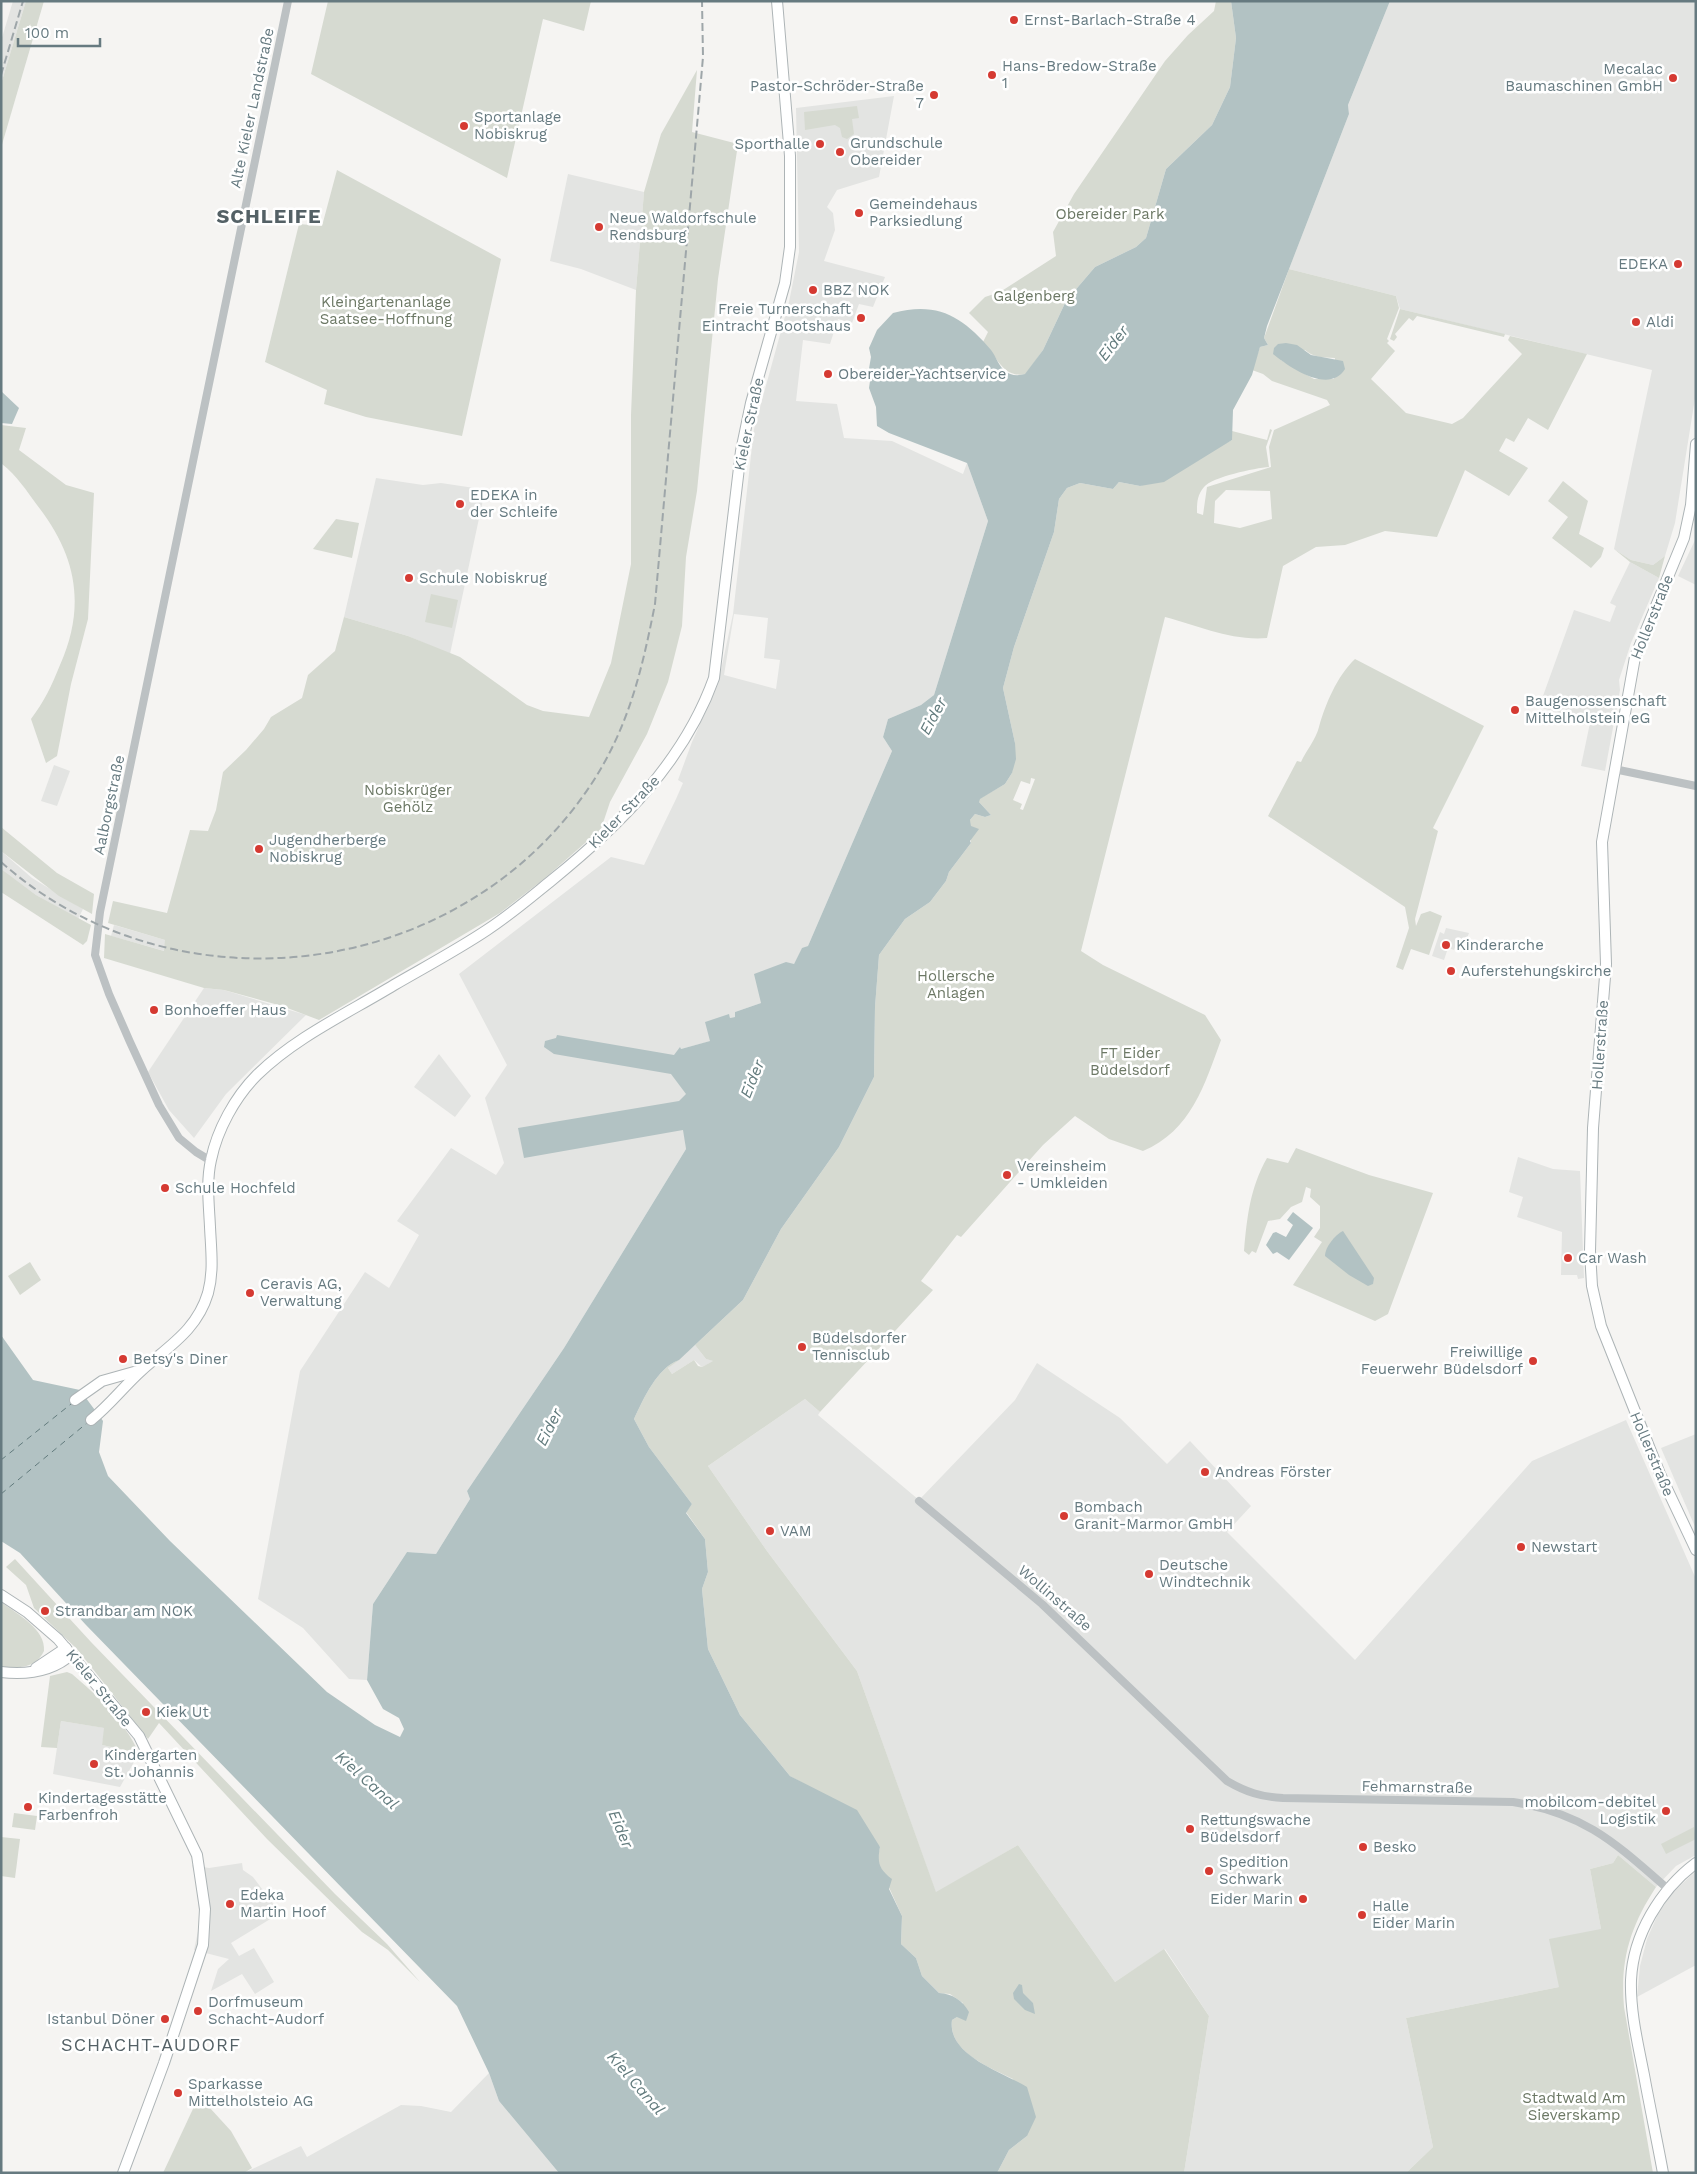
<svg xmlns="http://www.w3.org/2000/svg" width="1697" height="2174" font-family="'Work Sans',sans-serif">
	<rect width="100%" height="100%" fill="#f5f4f2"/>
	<g fill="#e3e4e2" fill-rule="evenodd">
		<path d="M13,1H26L1,84V41Z"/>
		<path d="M1390,1H1696V392L1675,523L1665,556L1653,565L1631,560L1614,549L1652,370L1400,309L1396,296L1289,269L1349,114L1348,105Z"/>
		<path d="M894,96L879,177L837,190L827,207L833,213L835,230L824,261L885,277L873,307L859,304L852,323L838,319L830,344L803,340L796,401L837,404L844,438L892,441L963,474L967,463L988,521L934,695L921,705L888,719L883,737L892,751L808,946L802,949L794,964L761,1003L735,1012L736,1017L730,1018L729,1015L706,1022L711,1041L681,1049L686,1094L684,1130L686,1149L564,1348L467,1491L470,1499L436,1554L407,1552L373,1604L367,1680L349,1679L303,1628L258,1599L300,1371L365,1272L389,1288L419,1235L397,1221L451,1148L496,1175L504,1163L485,1098L507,1065L459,974L611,857L644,865L676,799L683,783L678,780L692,742L718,684L733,614L754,429L789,302L799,252L796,108ZM734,614L768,618L764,658L780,660L776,689L724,675Z"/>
		<path d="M568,174L644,192L636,290L581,269L550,261Z"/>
		<path d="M376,478L423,485L441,483L481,489L484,495L450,654L408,636L344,617Z"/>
		<path d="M1696,538V585L1678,576Z"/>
		<path d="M1630,562L1659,578L1631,643L1619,680L1620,690L1605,771L1581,766L1590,723L1539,707L1574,610L1610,622L1616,606L1610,603Z"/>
		<path d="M54,765L70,771L57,806L41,801Z"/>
		<path d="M1,851L32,878L83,909L78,919L36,895L8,875L1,869Z"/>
		<path d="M114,925L165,940L179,955L111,936Z"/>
		<path d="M1446,928L1469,933L1464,946L1456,944L1454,950L1448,948L1444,960L1432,956L1440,932L1444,934Z"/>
		<path d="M204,988L224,990L306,1015L226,1094L194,1138L169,1110L148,1072Z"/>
		<path d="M439,1054L471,1096L455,1117L414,1087Z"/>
		<path d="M1518,1157L1553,1169L1580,1171L1584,1278L1578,1279L1577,1275H1561L1562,1232L1517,1217L1523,1197L1509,1192Z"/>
		<path d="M695,1345L706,1359L714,1361L702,1367L694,1360L672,1374L668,1368Z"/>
		<path d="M1037,1363L1120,1418L1167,1464L1190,1441L1251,1506L1227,1532L1355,1660L1532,1461L1626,1420L1696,1579V1855L1676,1866L1656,1887L1618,1855L1613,1863L1590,1869L1601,1929L1559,1987L1406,2018L1433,2147L1406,2173H1184L1209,2016L1165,1949L1115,1982L1018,1845L936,1893L857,1671L767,1551L708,1466L805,1399L820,1412L818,1415L919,1500L1015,1400Z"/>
		<path d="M1696,1434V1529L1661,1448Z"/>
		<path d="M61,1721L105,1728L102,1745L139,1753L120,1787L53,1774Z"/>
		<path d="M242,1863L243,1870L253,1877L280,1913L231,1943L239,1956L254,1948L274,1982L255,1994L242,1974L211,1991L218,1969L229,1959L194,1950L200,1922L196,1880L192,1865L209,1868Z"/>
		<path d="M1696,1871V1965L1637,1997L1640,1966L1647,1939L1658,1914L1671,1894Z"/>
		<path d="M489,2073L499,2101L559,2173H244L301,2146L307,2157L401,2105L421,2106L451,2112Z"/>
	</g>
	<g fill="#d6dad1" fill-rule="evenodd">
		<path d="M26,1H44L1,148V84Z"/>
		<path d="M328,1H591L584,31L543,19L507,178L311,74Z"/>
		<path d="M1216,1H1231L1236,38L1230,87L1212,125L1166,169L1146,238L1136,247L1095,267L1066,301L1043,350L1026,374C1003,379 997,356 983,342L988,332L969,313L985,297L1000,292L1056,256L1053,232L1074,194L1165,61L1188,35L1214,11Z"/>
		<path d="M697,70L692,132L738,144L718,279L697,491L686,557L682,626L668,682L647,734L610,802L601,829L544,879L500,913L319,1020L282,1006L224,990L204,988L104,958L105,934L164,951L165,940L108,923L113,901L167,913L190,830L208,831L216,810L223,772L246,750L264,729L271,717L302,698L308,675L335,651L344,617L408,636L460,657L527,705L543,711L589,717L611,663L631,564V415L636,290L644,192L661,134Z"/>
		<path d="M857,106L859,118L852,119L854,134L847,139L842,137L840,128L835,125L805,130L804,112Z"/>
		<path d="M337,170L501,259L462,436L366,417L324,404L327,390L265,362L299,224L322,226Z"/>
		<path d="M1289,269L1396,296L1399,308L1387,339L1389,341L1387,343L1395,351L1371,379L1406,413L1452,424L1463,418L1522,354L1508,340L1510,336L1587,354L1548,430L1528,418L1514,442L1506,438L1499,451L1528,468L1509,496L1465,470L1437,537L1385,531L1345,545L1316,547L1283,566L1267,638C1231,641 1199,626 1165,617L1081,951L1103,965L1205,1015L1221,1040C1205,1084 1191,1131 1143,1151L1109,1139L1075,1116L1043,1145L961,1237L957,1235L921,1281L933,1290L820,1412L805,1399L708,1466L767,1551L857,1671L936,1892L1018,1845L1115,1982L1164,1949L1209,2016L1184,2173H997L1009,2150L1027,2136L1013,2079C989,2067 948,2052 952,2020L957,2017L963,2003L950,1994L939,1993L922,1976L916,1958L901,1944L902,1916L877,1861L880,1847L806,1785L790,1776L740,1715L708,1649L702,1589L708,1572L705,1539L686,1512L692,1504L649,1447L634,1419C644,1398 657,1368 679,1360L668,1368L672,1374L694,1360L698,1366L702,1367L713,1361L706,1359L695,1345L743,1300L781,1229L839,1147L874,1077L875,1007L879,955L905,919L930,902L946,881L949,872L971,843L970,820L975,814L985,817L991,815L979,802V799L1005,784L1012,773L1015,743L1003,688L1014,647L1054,532L1059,499L1067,488L1080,483L1113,489L1119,482L1140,486L1232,440V431L1267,440L1270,429L1272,430L1266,447L1269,467C1255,468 1212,477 1204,487C1197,495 1197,503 1197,513L1203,515L1207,487L1271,467L1269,447L1274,430L1330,405L1327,400L1272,381L1263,374L1252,370L1260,347L1268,345L1264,338ZM1305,350C1314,358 1323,357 1335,358L1334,379H1314L1281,360ZM1226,490L1270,491L1272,519L1240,528L1214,523L1215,501ZM1031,778L1035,779L1023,810L1020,809L1022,804L1013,800L1021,781L1030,784Z"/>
		<path d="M1400,309L1505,334L1504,337L1417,316L1413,321L1409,318L1395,334L1397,337L1394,341L1390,339Z"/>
		<path d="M1,425L26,428L19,450L66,485L94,493L88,619L71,684L57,756L46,763L31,719C44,702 52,685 60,665C86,606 77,556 37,505C26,490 17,476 2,464Z"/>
		<path d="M1563,481L1588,501L1579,534L1604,548L1601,557L1591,568L1552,538L1568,517L1548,501Z"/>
		<path d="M336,519L359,523L352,558L313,549Z"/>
		<path d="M1614,549L1631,560L1653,565L1665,556L1659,578L1630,562Z"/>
		<path d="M431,594L458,600L452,628L425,622Z"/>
		<path d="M1355,659L1484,726L1433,828L1438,831L1415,919L1416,926L1421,914L1430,911L1442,916L1429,955L1411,949L1403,970L1396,967L1409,928L1405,907L1268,816L1297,761L1301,762C1306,751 1316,739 1319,727C1325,705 1337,676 1355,659Z"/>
		<path d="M1,827L57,873L94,894L92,914L59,896L1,851Z"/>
		<path d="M1,869L36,895L91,925L87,941L83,945L1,892Z"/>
		<path d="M1296,1148L1369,1175L1433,1193L1388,1314L1375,1321L1293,1285L1322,1242L1314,1237L1320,1228V1206L1310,1197L1311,1189L1306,1187L1302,1202L1291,1207L1280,1219L1268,1221L1256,1253L1252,1251L1249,1255L1244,1251C1247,1217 1250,1188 1267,1158L1288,1163Z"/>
		<path d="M30,1262L41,1280L20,1295L8,1276Z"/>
		<path d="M15,1559L91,1642L335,1894L387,1944L420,1982L388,1950L362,1932L267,1839L159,1723L148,1739L77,1649L34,1608L26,1585L6,1567Z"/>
		<path d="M1,1602C17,1614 46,1629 44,1651C35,1669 18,1668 1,1667Z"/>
		<path d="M67,1672L72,1674C98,1696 125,1722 139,1753L102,1745L104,1728L61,1721L57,1748L41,1747L50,1676Z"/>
		<path d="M14,1813L37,1816L35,1830L12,1827Z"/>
		<path d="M1694,1827L1696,1839L1666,1854L1661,1844Z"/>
		<path d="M1,1837L20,1839L15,1878L1,1876Z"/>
		<path d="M1618,1855L1656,1887C1630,1927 1620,1960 1624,2007L1653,2173H1406L1433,2147L1406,2018L1559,1987L1549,1939L1601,1929L1590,1869L1613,1863Z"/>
		<path d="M199,2096L231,2131L252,2168L244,2173H163Z"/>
	</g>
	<g fill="#b2c2c3">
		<path d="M1231,1H1390L1348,105L1349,114L1267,326L1264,338L1268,345L1260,347L1252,375L1233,410L1232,440L1164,482L1140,486L1119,482L1113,489L1080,483L1067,488L1059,499L1054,532L1014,647L1003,688L1015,743L1016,759L1012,773L1005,784L980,799L979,802L991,815L985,817L975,814L970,820L971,826L979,829L970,841L971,843L949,872L946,881L930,902L905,919L879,955L875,1007L874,1077L839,1147L781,1229L743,1300L679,1360C657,1368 644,1398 634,1419L649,1447L692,1504L686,1513L705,1539L708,1572L702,1589L708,1649L740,1715L790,1776L857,1810L880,1847C877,1863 879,1869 892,1879L889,1889L902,1916L901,1944L916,1958L922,1976L939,1993C953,1994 962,2000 969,2012L966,2021L957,2017L952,2020C947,2056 1003,2072 1027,2087L1036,2117L1027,2136L1009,2150L997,2173H559L499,2101L489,2073L457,2006L86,1625L20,1553L1,1541V1335L33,1380L80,1390L103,1421L99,1452L108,1476L170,1541L327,1692L375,1725L400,1737L404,1729L399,1718L383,1709L367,1680L373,1604L407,1552L436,1554L470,1499L467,1491L564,1348L686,1149L683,1130L524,1158L518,1128L679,1101L686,1094L671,1074L554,1054L544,1047L545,1041L556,1038L557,1035L674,1055L680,1047L681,1049L710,1041L705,1022L729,1014L730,1018L735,1017V1012L761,1003L754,974L786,962L794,964L802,948L808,946L892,751L883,737L888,719L921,705L934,695L988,521L967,463L889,433L877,426L876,407L869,388L870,381L867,380L871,357L869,348L877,330L893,313C938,301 963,317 991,350C996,356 998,365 1004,370C1010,376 1018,376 1025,374L1043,350L1066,301L1095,267L1136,247L1146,238L1166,169L1212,125L1230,87L1236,38Z"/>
		<path d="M1286,343L1297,345L1311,355L1343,361L1345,369C1329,395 1289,367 1273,354L1274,348L1278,344Z"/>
		<path d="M1,391L19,408L12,424L1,423Z"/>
		<path d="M1293,1212L1313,1228L1289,1260L1277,1252L1273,1254L1266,1245L1273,1233L1276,1232L1286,1237L1293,1225L1287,1220Z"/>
		<path d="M1343,1231L1374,1278L1373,1284L1368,1286L1349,1275L1325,1256C1325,1247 1335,1235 1343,1231Z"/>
		<path d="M1019,1984L1022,1985L1023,1993L1033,2003L1035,2014L1025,2010L1014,1999L1013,1993Z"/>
	</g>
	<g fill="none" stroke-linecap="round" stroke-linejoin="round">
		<g stroke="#627b7d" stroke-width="1" stroke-dasharray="6 5" stroke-linecap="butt">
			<path d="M1,1460L71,1404"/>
			<path d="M1,1494L87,1423"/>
		</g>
		<defs>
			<g id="major">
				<path d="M1696,444L1691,505L1684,538L1635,657L1602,842L1606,964L1593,1128L1590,1251L1592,1286L1601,1326L1660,1474L1696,1550"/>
				<path d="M75,1400L102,1381L141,1370"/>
				<path d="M91,1420C110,1405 124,1386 142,1370C169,1346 197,1330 208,1293C214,1271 211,1249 210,1227C209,1205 206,1182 211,1160C217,1130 235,1097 257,1075C296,1037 348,1013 394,985C425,967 457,950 487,930C510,915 531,897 552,880C620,825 684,762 714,678L741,451L751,403L785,283L790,247V156L777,1"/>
				<path d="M1,1595L27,1612L58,1639L139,1736L197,1855L205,1909L203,1945L164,2063L123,2173"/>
				<path d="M36,1668L66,1648"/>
				<path d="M1,1672C27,1675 52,1672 72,1654"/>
				<path d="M1663,2173C1657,2140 1650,2108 1644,2075C1638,2044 1630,2012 1631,1980C1633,1935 1660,1890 1696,1863"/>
			</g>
		</defs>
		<use href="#major" stroke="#adb4b6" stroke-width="12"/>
		<g stroke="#bcc1c3" stroke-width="8">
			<path d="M1614,769L1696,786"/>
			<path d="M211,1161L196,1152L179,1138L159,1105L130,1042L109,994L95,955L100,912L288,1"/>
			<path d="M919,1501L1042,1604L1227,1781C1246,1792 1261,1797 1283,1798L1513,1802C1586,1814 1615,1843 1668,1889"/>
		</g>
		<use href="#major" stroke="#fff" stroke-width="10"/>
		<g stroke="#9ea6a9" stroke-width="2" stroke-dasharray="8 4" stroke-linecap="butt">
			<path d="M1,75L23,1"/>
			<path d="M1,862C177,1018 463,980 592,783C629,726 642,670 655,604L699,103L703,57L702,1"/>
		</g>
	</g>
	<g fill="#d53a32" stroke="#fff" stroke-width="2">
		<circle cx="1014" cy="20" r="5"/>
		<circle cx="992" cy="75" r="5"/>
		<circle cx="1673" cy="78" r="5"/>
		<circle cx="934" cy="95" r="5"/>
		<circle cx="464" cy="126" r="5"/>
		<circle cx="820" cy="144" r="5"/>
		<circle cx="840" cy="152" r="5"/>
		<circle cx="859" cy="213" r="5"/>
		<circle cx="599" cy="227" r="5"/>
		<circle cx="1678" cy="264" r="5"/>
		<circle cx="813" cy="290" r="5"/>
		<circle cx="861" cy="318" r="5"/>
		<circle cx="1636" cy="322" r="5"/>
		<circle cx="828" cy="374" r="5"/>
		<circle cx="460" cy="504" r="5"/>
		<circle cx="409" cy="578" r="5"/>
		<circle cx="1515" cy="710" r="5"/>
		<circle cx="259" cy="849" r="5"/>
		<circle cx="1446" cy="945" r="5"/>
		<circle cx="1451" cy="971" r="5"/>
		<circle cx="154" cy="1010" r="5"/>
		<circle cx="1007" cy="1175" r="5"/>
		<circle cx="165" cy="1188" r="5"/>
		<circle cx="1568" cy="1258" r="5"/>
		<circle cx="250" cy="1293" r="5"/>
		<circle cx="802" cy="1347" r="5"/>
		<circle cx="123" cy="1359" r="5"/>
		<circle cx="1533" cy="1361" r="5"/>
		<circle cx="1205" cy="1472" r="5"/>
		<circle cx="1064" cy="1516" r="5"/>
		<circle cx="770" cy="1531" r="5"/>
		<circle cx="1521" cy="1547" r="5"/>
		<circle cx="1149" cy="1574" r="5"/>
		<circle cx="45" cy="1611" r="5"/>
		<circle cx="146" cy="1712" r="5"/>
		<circle cx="94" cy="1764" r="5"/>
		<circle cx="28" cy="1807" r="5"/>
		<circle cx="1666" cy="1811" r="5"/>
		<circle cx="1190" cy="1829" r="5"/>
		<circle cx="1363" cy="1847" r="5"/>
		<circle cx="1209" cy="1871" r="5"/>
		<circle cx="1303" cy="1899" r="5"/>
		<circle cx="230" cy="1904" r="5"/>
		<circle cx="1362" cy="1915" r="5"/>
		<circle cx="198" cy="2011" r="5"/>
		<circle cx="165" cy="2019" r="5"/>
		<circle cx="178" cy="2093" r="5"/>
	</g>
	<g text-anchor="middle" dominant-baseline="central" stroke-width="5" stroke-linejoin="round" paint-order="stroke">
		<g font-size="15" fill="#667a80" stroke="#fff" text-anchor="start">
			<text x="1024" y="20">Ernst-Barlach-Straße 4</text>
			<text x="1002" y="66">Hans-Bredow-Straße<tspan x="1002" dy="17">1</tspan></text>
			<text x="1663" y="69" text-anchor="end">Mecalac<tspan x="1663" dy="17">Baumaschinen GmbH</tspan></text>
			<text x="924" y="86" text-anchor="end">Pastor-Schröder-Straße<tspan x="924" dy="17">7</tspan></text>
			<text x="474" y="117">Sportanlage<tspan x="474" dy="17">Nobiskrug</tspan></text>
			<text x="850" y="143">Grundschule<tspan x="850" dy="17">Obereider</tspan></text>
			<text x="810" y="144" text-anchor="end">Sporthalle</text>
			<text x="869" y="204">Gemeindehaus<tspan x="869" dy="17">Parksiedlung</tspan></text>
			<text x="609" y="218">Neue Waldorfschule<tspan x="609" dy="17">Rendsburg</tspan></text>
			<text x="1668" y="264" text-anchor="end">EDEKA</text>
			<text x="823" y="290">BBZ NOK</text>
			<text x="851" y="309" text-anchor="end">Freie Turnerschaft<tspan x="851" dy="17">Eintracht Bootshaus</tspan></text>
			<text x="1646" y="322">Aldi</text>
			<text x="838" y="374">Obereider-Yachtservice</text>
			<text x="470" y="495">EDEKA in<tspan x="470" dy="17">der Schleife</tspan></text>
			<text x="419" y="578">Schule Nobiskrug</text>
			<text x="1525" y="701">Baugenossenschaft<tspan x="1525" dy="17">Mittelholstein eG</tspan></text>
			<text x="269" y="840">Jugendherberge<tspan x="269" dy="17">Nobiskrug</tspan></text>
			<text x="1456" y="945">Kinderarche</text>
			<text x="1461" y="971">Auferstehungskirche</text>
			<text x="164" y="1010">Bonhoeffer Haus</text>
			<text x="1017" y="1166">Vereinsheim<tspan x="1017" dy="17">- Umkleiden</tspan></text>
			<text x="175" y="1188">Schule Hochfeld</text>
			<text x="1578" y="1258">Car Wash</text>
			<text x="260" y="1284">Ceravis AG,<tspan x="260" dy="17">Verwaltung</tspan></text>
			<text x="812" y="1338">Büdelsdorfer<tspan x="812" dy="17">Tennisclub</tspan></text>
			<text x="1523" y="1352" text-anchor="end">Freiwillige<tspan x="1523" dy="17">Feuerwehr Büdelsdorf</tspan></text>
			<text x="133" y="1359">Betsy's Diner</text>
			<text x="1215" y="1472">Andreas Förster</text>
			<text x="1074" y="1507">Bombach<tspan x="1074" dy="17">Granit-Marmor GmbH</tspan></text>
			<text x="780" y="1531">VAM</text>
			<text x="1531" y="1547">Newstart</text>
			<text x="1159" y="1565">Deutsche<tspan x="1159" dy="17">Windtechnik</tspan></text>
			<text x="55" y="1611">Strandbar am NOK</text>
			<text x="156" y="1712">Kiek Ut</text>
			<text x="104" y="1755">Kindergarten<tspan x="104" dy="17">St. Johannis</tspan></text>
			<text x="38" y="1798">Kindertagesstätte<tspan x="38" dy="17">Farbenfroh</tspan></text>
			<text x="1656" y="1802" text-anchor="end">mobilcom-debitel<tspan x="1656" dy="17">Logistik</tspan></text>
			<text x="1200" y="1820">Rettungswache<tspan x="1200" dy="17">Büdelsdorf</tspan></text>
			<text x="1373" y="1847">Besko</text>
			<text x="1219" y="1862">Spedition<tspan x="1219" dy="17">Schwark</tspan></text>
			<text x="240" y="1895">Edeka<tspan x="240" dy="17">Martin Hoof</tspan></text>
			<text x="1293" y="1899" text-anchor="end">Eider Marin</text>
			<text x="1372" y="1906">Halle<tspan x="1372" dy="17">Eider Marin</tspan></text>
			<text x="208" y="2002">Dorfmuseum<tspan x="208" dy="17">Schacht-Audorf</tspan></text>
			<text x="155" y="2019" text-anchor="end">Istanbul Döner</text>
			<text x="188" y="2084">Sparkasse<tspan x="188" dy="17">Mittelholsteio AG</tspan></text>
		</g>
		<g font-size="15" fill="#667a80" stroke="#fff">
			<text transform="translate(252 108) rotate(-78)">Alte Kieler Landstraße</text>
			<text transform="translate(749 424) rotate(-78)">Kieler Straße</text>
			<text transform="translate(1652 617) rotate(-68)">Hollerstraße</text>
			<text transform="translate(109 805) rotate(-78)">Aalborgstraße</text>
			<text transform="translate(624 812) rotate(-46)">Kieler Straße</text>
			<text transform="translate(1600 1045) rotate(-86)">Hollerstraße</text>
			<text transform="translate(1652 1454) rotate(67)">Hollerstraße</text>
			<text transform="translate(1055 1598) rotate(41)">Wollinstraße</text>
			<text transform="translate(99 1688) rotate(51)">Kieler Straße</text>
			<text transform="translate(1417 1787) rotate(1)">Fehmarnstraße</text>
		</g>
		<g font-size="15" fill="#6c7865" stroke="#fff">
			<text x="1110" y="214">Obereider Park</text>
			<text x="1034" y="296">Galgenberg</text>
			<text x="386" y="302">Kleingartenanlage<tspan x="386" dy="17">Saatsee-Hoffnung</tspan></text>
			<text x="408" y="790">Nobiskrüger<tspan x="408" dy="17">Gehölz</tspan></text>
			<text x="956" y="976">Hollersche<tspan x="956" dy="17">Anlagen</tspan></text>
			<text x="1130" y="1053">FT Eider<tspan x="1130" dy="17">Büdelsdorf</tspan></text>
			<text x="1574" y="2098">Stadtwald Am<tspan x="1574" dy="17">Sieverskamp</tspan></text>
		</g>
		<g font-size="16" font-style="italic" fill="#627b7d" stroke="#fff">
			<text transform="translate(1113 343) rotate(-52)">Eider</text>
			<text transform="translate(933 716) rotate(-62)">Eider</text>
			<text transform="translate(752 1079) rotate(-68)">Eider</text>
			<text transform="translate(549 1427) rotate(-63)">Eider</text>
			<text transform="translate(367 1780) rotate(42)">Kiel Canal</text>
			<text transform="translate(621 1829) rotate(67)">Eider</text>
			<text transform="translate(636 2083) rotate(49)">Kiel Canal</text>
		</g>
		<g font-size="18" letter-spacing="1" fill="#546166" stroke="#fff">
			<text x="151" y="2044">SCHACHT-AUDORF</text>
		</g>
		<g font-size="20" font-weight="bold" letter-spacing="1" fill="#546166" stroke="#fff">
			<text x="269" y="216">SCHLEIFE</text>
		</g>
	</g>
	<rect width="1697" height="2174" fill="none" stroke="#667a80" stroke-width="5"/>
	<path d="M18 38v8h82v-8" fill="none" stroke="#667a80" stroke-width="2.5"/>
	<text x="25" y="38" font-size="15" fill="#667a80" stroke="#ffffff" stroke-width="4" paint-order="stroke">100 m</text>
</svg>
